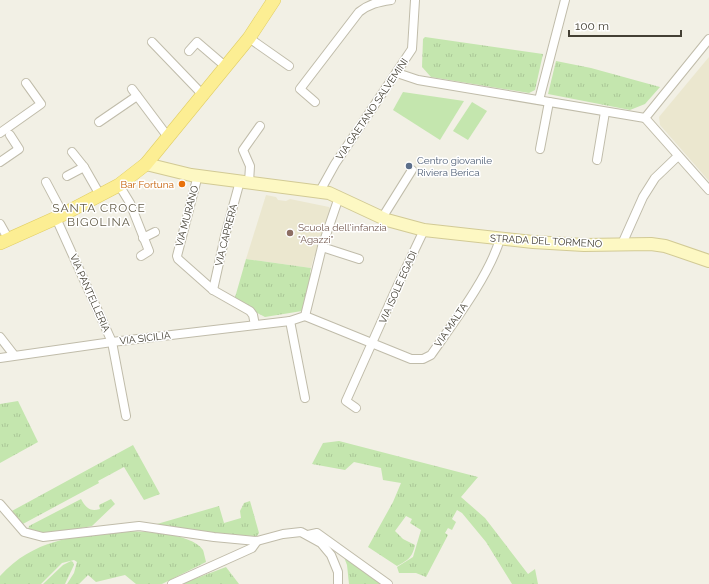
<svg xmlns="http://www.w3.org/2000/svg" width="709" height="584" font-family="Raleway,sans-serif">
	<defs>
		<pattern id="grass-tufts" width="24" height="20" patternUnits="userSpaceOnUse"><rect width="24" height="20" fill="#c4e6ae"/><path d="M3 7l-1-3M5 7V3M7 7l1-3M15 17l-1-3M17 17v-4M19 17l1-3" fill="none" stroke="#aac696"/></pattern>
	</defs>
	<rect width="100%" height="100%" fill="#f2f0e5"/>
	<g fill="#ebe7cf">
		<path d="M709,57V181L660,125L659,117Z"/>
		<path d="M266,195L276,197L278,200L286,201L290,199L329,207L331,210L319,256H314L311,268L246,259Z"/>
	</g>
	<g fill="url(#grass-tufts)">
		<path d="M425,37L543,54L535,90L529,93L431,77L422,67L423,39Z"/>
		<path d="M556,61L591,68L660,87L645,104L630,110L548,94Z"/>
		<path d="M246,259L311,268L310,272L313,277L304,308L302,311L265,317L234,301Z"/>
		<path d="M18,401L38,442L0,463V404Z"/>
		<path d="M339,441L478,477L461,497L485,518L528,574L535,569L538,584H512L486,542L462,513L457,510L452,519L456,522L452,530L448,528L445,533L448,535L426,577L416,573H399L397,567L413,557L421,530L410,523L412,519L406,516L395,531L403,539L415,545C412,558 408,560 397,566L368,547L393,502L401,483L383,480L381,468L354,462L345,470L312,464L323,443Z"/>
		<path d="M133,445L160,494L144,500L124,467L98,481L99,483L21,525L10,512Z"/>
		<path d="M81,499C86,508 90,512 100,509L99,505L111,499L115,504L92,526L50,534L28,530L29,526Z"/>
		<path d="M250,501L259,533L257,536L216,535L157,524L219,506L224,523L241,518L240,511L244,503Z"/>
		<path d="M119,531C138,531 191,532 203,550C204,553 205,558 206,562L162,584H136L125,575L96,582L88,575L79,584H67L74,573L77,562L74,560L62,563L41,584H0V576C34,539 72,537 119,531Z"/>
		<path d="M342,552L388,584H349L347,565Z"/>
		<path d="M71,561L73,562L74,565L65,584H43L63,565Z"/>
		<path d="M226,567L239,584H181Z"/>
	</g>
	<g fill="#c4e6ae">
		<path d="M403,92L464,101L440,140L393,110Z"/>
		<path d="M472,102L487,111L468,140L453,131Z"/>
	</g>
	<g fill="none" stroke-linecap="round" stroke-linejoin="round">
		<defs>
			<g id="street">
				<path d="M249,38L289,66"/>
				<path d="M709,39L645,118L709,190"/>
				<path d="M152,42L202,94"/>
				<path d="M189,51L197,42L225,66"/>
				<path d="M397,73L418,80L645,118"/>
				<path d="M132,89L168,137"/>
				<path d="M539,100L565,0"/>
				<path d="M315,102L300,89L359,12C369,4 378,2 391,0"/>
				<path d="M99,122L137,96"/>
				<path d="M0,133L41,104L26,83"/>
				<path d="M540,149L549,102"/>
				<path d="M72,152L84,167L100,195"/>
				<path d="M597,160L605,112"/>
				<path d="M0,162L19,149L10,135"/>
				<path d="M198,175L177,256L178,259L213,290L250,311L253,315L255,325"/>
				<path d="M67,176L84,167"/>
				<path d="M46,182L63,214"/>
				<path d="M249,182L250,166L243,150L260,126"/>
				<path d="M119,185L130,203L149,251L141,256"/>
				<path d="M320,191L335,164L412,49L415,0"/>
				<path d="M56,218L112,342L126,416"/>
				<path d="M382,218L412,170"/>
				<path d="M0,224L9,240"/>
				<path d="M143,238L155,232"/>
				<path d="M622,244L643,197L655,178L678,156"/>
				<path d="M322,247L359,259"/>
				<path d="M213,290L225,236L240,181"/>
				<path d="M305,316L411,359H423L431,355C454,322 489,276 500,239"/>
				<path d="M290,321L305,398"/>
				<path d="M0,337L14,355"/>
				<path d="M0,358L112,342L290,321L305,316L322,247L339,197"/>
				<path d="M356,408L346,401L397,287L424,230"/>
				<path d="M0,504L24,532L43,537L139,526L214,537L257,541L283,534L301,532L321,543L331,555L338,572V584"/>
				<path d="M308,535L317,533L388,584"/>
				<path d="M172,584L241,553L252,548L257,541"/>
			</g>
			<path id="secondary" d="M146,164L191,175L329,193L387,220L424,230L533,242L584,245L651,244L665,246L709,261"/>
			<path id="primary" d="M0,243L56,218L100,195L119,185L146,164L249,38L274,0"/>
		</defs>
		<use href="#street" stroke="#c0bcaa" stroke-width="10"/>
		<use href="#secondary" stroke="#d2ca95" stroke-width="14"/>
		<use href="#primary" stroke="#e1ce64" stroke-width="14"/>
		<use href="#street" stroke="#fff" stroke-width="8"/>
		<use href="#secondary" stroke="#fdf8c3" stroke-width="12"/>
		<use href="#primary" stroke="#fcee93" stroke-width="13"/>
	</g>
	<circle fill="#5c6f8a" stroke="#fff" stroke-width="1.5" cx="409" cy="166" r="4"/>
	<circle fill="#e8710a" stroke="#fff" stroke-width="1.5" cx="182" cy="184" r="4"/>
	<circle fill="#8d6e63" stroke="#fff" stroke-width="1.5" cx="290" cy="233" r="4"/>
	<g text-anchor="middle" dominant-baseline="central" stroke-width="3" stroke-linejoin="round" paint-order="stroke">
		<g font-size="10" fill="#444034" stroke="#fff">
			<text transform="translate(372 109) rotate(-56)">VIA GAETANO SALVEMINI</text>
			<text transform="translate(187 216) rotate(-75)">VIA MURANO</text>
			<text transform="translate(226 235) rotate(-76)">VIA CAPRERA</text>
			<text transform="translate(546 241) rotate(3)">STRADA DEL TORMENO</text>
			<text transform="translate(398 287) rotate(-66)">VIA ISOLE EGADI</text>
			<text transform="translate(90 293) rotate(66)">VIA PANTELLERIA</text>
			<text transform="translate(451 325) rotate(-56)">VIA MALTA</text>
			<text transform="translate(145 338) rotate(-7)">VIA SICILIA</text>
		</g>
		<g font-size="10" fill="#4e5e75" stroke="#fff" text-anchor="start">
			<text x="417" y="160">Centro giovanile<tspan x="417" dy="12">Riviera Berica</tspan></text>
		</g>
		<g font-size="10" fill="#c56008" stroke="#fff" text-anchor="end">
			<text x="174" y="184">Bar Fortuna</text>
		</g>
		<g font-size="10" fill="#785e54" stroke="#fff" text-anchor="start">
			<text x="298" y="227">Scuola dell'infanzia<tspan x="298" dy="12">"Agazzi"</tspan></text>
		</g>
		<g font-size="12" letter-spacing="1" fill="#67604c" stroke="#fff">
			<text x="99" y="208">SANTA CROCE<tspan x="99" dy="14">BIGOLINA</tspan></text>
		</g>
	</g>
	<path d="M569 30v6h112v-6" fill="none" stroke="#444034" stroke-width="2"/>
	<text x="575" y="30" font-size="12" fill="#444034" stroke="#ffffff" stroke-width="3" paint-order="stroke">100 m</text>
</svg>
